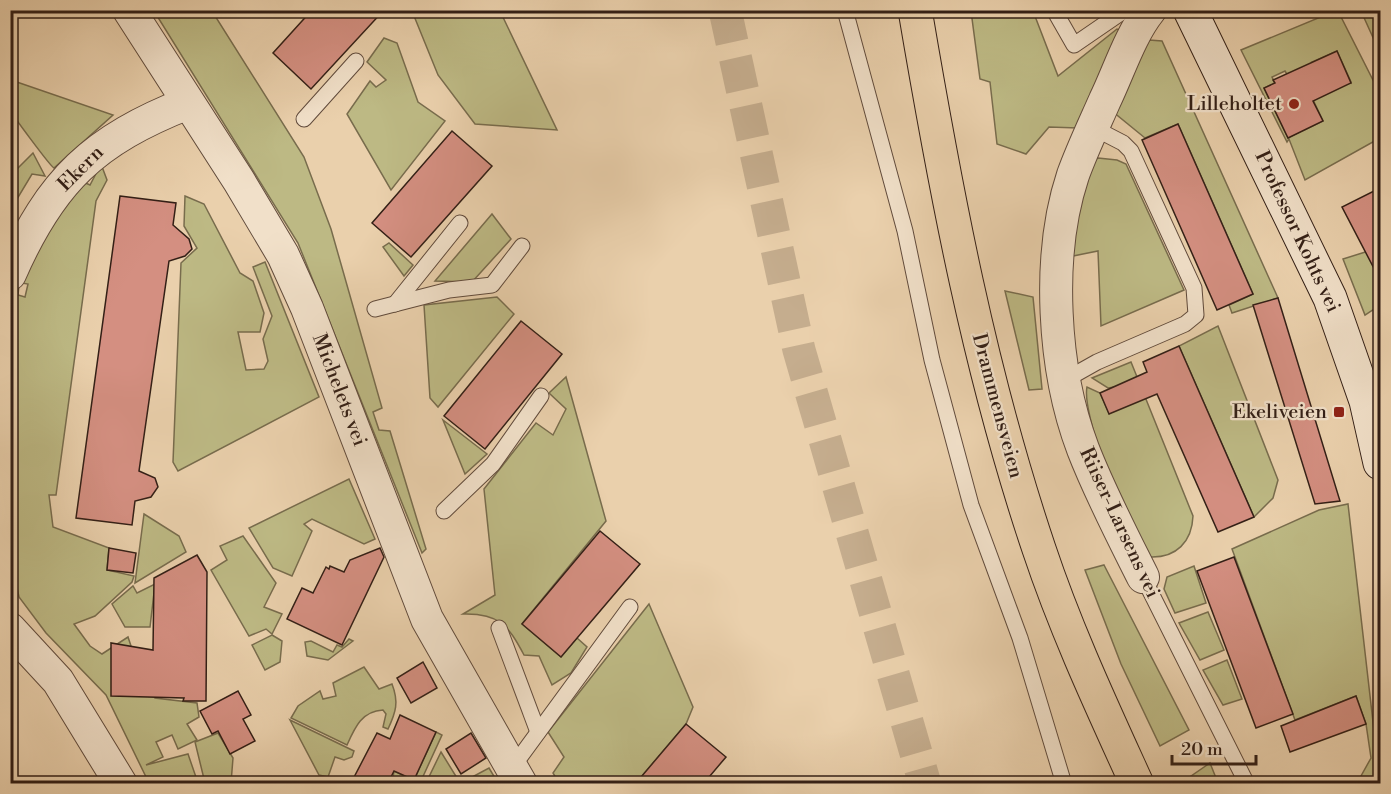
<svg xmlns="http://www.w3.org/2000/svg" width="1391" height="794" font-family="'Libre Bodoni',serif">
	<rect width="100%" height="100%" fill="#ead0ac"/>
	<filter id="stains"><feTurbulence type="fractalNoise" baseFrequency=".00333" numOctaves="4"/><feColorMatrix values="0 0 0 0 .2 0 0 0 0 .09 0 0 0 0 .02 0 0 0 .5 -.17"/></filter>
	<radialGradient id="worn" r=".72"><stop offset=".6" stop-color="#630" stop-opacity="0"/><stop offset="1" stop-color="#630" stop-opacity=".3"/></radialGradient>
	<g fill="#bdb984" stroke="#786c4d" stroke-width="1.5" fill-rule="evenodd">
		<path d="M154,11H212L304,157L331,229L382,408L373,412L379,430L390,431L426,549L422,553L298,243Z"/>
		<path d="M412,11H500L557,130L475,124L438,75Z"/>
		<path d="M971,11H1033L1058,76L1117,29L1124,31L1078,128L1049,127L1026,154L997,144L990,82L980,79Z"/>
		<path d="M1335,11H1338L1380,94V138L1305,180L1289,139L1287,142L1241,50ZM1337,51L1351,82V83L1312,62ZM1285,71L1288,76L1307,87L1323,121L1288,138L1264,88L1275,83L1272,77Z"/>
		<path d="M1361,11H1370L1380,32V53Z"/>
		<path d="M384,38L397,43L418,102L445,121L391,190L347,114L370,81L376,87L386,80L367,62Z"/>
		<path d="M1149,40L1162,41L1278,298L1232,313L1229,305L1253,294L1178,124L1145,138L1112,111Z"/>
		<path d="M11,80L113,115L54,168C50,166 11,113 10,110C9,101 10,89 11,80Z"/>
		<path d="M33,153L45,176L32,174L11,209V173L12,174Z"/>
		<path d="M1098,158L1117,160L1126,164L1184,290L1101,326L1098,251L1073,256L1078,206L1092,162Z"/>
		<path d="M101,164L107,180L96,201L56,495H49L53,527L109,548L107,570L134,576L132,582L95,616L74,624L90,646L102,654L128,637L132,649L152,656L155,698L197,703L199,717L187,724L197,740L178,749L172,735L156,742L163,757L146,765L188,754L198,783H149L106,695L46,633L19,597L10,557V306L15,285H19L18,295L25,297L28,284L16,282L81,181L90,185Z"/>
		<path d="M185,196L204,204L240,273L253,281L264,313L260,332H238L246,370L264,369L268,361L263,339L272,316L253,267L265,262L319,397L178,471L173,462L181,263L197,248L184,226Z"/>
		<path d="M492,214L511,239L472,282L435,281Z"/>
		<path d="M389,243L413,265L404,276L383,247Z"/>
		<path d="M1375,249L1380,262V305L1365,315L1343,259Z"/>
		<path d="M1005,291L1033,297L1042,389L1029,390Z"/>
		<path d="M497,297L514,314L438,407L430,398L424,305Z"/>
		<path d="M1218,326L1278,480L1273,498L1254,517L1179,346Z"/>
		<path d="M1131,362L1193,516C1192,542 1176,558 1150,557C1143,547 1134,536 1128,526C1116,501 1082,410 1087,387L1100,393L1109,413L1115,387L1108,388L1092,378Z"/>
		<path d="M566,377L606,521L522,624L561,657L577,638L587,647L571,673L552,685L539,656L524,655C508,625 499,613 463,614L495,595L484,489L536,423L553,435L566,409L549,393Z"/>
		<path d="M443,420L487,454L465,474Z"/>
		<path d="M349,479L375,539L364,544L312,519L304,524L312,531L292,576L273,568L249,528Z"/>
		<path d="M1348,504L1380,783H1364L1361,776L1371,758L1366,724L1356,696L1295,720L1232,549L1319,510Z"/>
		<path d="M144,514L179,536L186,552L135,583Z"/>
		<path d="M243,536L276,583L264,607L282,614L272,634L266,629L249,636L211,570L227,560L220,546Z"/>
		<path d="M1104,565L1189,730L1160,746L1121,664L1085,570Z"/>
		<path d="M1194,566L1206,603L1175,613L1164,589L1167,577Z"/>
		<path d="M155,584L150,627H125L112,604L133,586L137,593Z"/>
		<path d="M649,604L693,707L686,724L636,783H559L553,773L564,757L548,732Z"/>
		<path d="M1208,612L1224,650L1200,660L1179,623Z"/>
		<path d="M272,635L282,641L280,662L265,670L252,645Z"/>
		<path d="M349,639L353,641L328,660L307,656L305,642L311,641L333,652L337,645L342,647Z"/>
		<path d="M1227,660L1242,699L1223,705L1203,670Z"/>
		<path d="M364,667L379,689L392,684C399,702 396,712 388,729L383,727L386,714L383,710C362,711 355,727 347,745L291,718L298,706L320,691L323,699L336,696L333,683Z"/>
		<path d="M290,720L354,751L352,757L344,760L335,757L328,777L319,775Z"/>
		<path d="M436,732L442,735L420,783H405L393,778L394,771L414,780Z"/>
		<path d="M218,733L233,758L231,783H205L195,742Z"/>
		<path d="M441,752L457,778L447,783H426Z"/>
		<path d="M1210,763L1218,783H1181Z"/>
		<path d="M489,768L498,783H461Z"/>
	</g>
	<g fill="#d48f81" stroke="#331f16" stroke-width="1.5">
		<path d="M312,10H384L311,89L273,53Z"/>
		<path d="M1337,51L1351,83L1313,101L1323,121L1288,138L1264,88L1275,83L1273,80Z"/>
		<path d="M1178,124L1253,294L1217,310L1142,140Z"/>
		<path d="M452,131L492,166L411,257L372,223Z"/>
		<path d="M1380,188V280L1342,207Z"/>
		<path d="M120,196L176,203L173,225L189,239L192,249L185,256L169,261L139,471L155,478L158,487L151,497L135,501L132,525L76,518Z"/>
		<path d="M1278,298L1340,501L1315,504L1253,305Z"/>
		<path d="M521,321L562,354L485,449L444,416Z"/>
		<path d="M1179,346L1254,517L1218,532L1157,394L1109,414L1100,393L1147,372L1143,362Z"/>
		<path d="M600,531L640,564L561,657L522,624Z"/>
		<path d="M109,548L136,553L133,573L107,570Z"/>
		<path d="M380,548L384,557L342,645L287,619L302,588L313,593L326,567L329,569L330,566L344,572L350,560Z"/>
		<path d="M197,555L207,572L206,701H183L184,698L111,696V643L153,650L154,578Z"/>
		<path d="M1234,557L1293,714L1256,728L1197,571Z"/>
		<path d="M423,662L437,688L411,703L397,678Z"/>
		<path d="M238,691L251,715L243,719L255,741L230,754L218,731L212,734L200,711Z"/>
		<path d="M1356,696L1366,724L1290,752L1281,726Z"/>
		<path d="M400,715L436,732L414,780L394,771L388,783H351L377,733L390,739Z"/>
		<path d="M686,724L726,757L704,783H636Z"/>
		<path d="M471,733L486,758L461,774L446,749Z"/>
	</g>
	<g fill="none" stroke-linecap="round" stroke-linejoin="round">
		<path stroke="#c5ad8e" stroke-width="33" stroke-dasharray="33 16" stroke-linecap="butt" d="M725,10L799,350L925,784"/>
		<defs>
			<g id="lane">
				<path d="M845,10L905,231L932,360L971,505L1020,638L1064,784"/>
				<path d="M1054,10L1074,45L1125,10"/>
				<path d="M304,119L356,61"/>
				<path d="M395,304L460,223"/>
				<path d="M375,309L449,290L492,285L522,246"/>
				<path d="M1065,380L1097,362L1185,324L1196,315L1194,288L1131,151L1123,143L1092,127"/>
				<path d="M444,511L493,464L541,396"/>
				<path d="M1143,577L1247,784"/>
				<path d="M499,628L538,732"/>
				<path d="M512,768L630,607"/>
			</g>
			<g id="street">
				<path d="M129,10L239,181L283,255L307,308L427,619L521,784"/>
				<path d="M10,274C51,180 94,140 188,103"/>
				<path d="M1143,577C1122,535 1100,493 1083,449C1053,370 1046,256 1073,175C1082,150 1094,125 1105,100C1119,71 1130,35 1150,10"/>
				<path d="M10,629L58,681L121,784"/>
			</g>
			<path id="secondary" d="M1190,10L1330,298L1366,401L1380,463"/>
			<path id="highway" d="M915,10C946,193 980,374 1039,549C1066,630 1102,707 1137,784"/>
		</defs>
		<use href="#lane" stroke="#614b3c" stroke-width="17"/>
		<use href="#street" stroke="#614b3c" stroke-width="34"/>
		<use href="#secondary" stroke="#331f16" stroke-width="35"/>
		<use href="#highway" stroke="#331f16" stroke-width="35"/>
		<use href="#lane" stroke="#f1e0c9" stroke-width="15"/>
		<use href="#street" stroke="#f1e0c9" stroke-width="32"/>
		<use href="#secondary" stroke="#f1e0c9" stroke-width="33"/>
		<use href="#highway" stroke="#ead0ac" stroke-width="33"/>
	</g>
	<g fill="#8f2418" stroke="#f1e0c9" stroke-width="2">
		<circle cx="1294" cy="104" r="6"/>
		<rect x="1333" y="406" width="12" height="12" rx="3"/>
	</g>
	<g text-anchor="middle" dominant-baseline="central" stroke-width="4.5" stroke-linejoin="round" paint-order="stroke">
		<g font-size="20" fill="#331f16" stroke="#f1e0c9" text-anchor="end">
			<text x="1282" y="104">Lilleholtet</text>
			<text x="1327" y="412">Ekeliveien</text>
		</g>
		<g font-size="20" fill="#331f16" stroke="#f1e0c9">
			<text transform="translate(81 169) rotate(-45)">Ekern</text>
			<text transform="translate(1297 232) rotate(65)">Professor Kohts vei</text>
			<text transform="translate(339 390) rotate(69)">Michelets vei</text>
			<text transform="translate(997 406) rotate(75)">Drammensveien</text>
			<text transform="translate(1119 523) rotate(65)">Riiser-Larsens vei</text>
		</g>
	</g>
	<rect width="1391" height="794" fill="none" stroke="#ead0ac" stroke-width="36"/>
	<rect x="12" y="12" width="1367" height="770" fill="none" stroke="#331f16" stroke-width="3"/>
	<rect x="18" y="18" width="1355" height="758" fill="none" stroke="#331f16" stroke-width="1.5"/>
	<path d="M1172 755v9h84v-9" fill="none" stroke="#331f16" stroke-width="3"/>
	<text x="1181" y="755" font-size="18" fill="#331f16" stroke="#f1e0c9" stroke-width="4.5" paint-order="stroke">20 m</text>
	<rect width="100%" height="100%" filter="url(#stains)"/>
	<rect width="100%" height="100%" fill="url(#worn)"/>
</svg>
